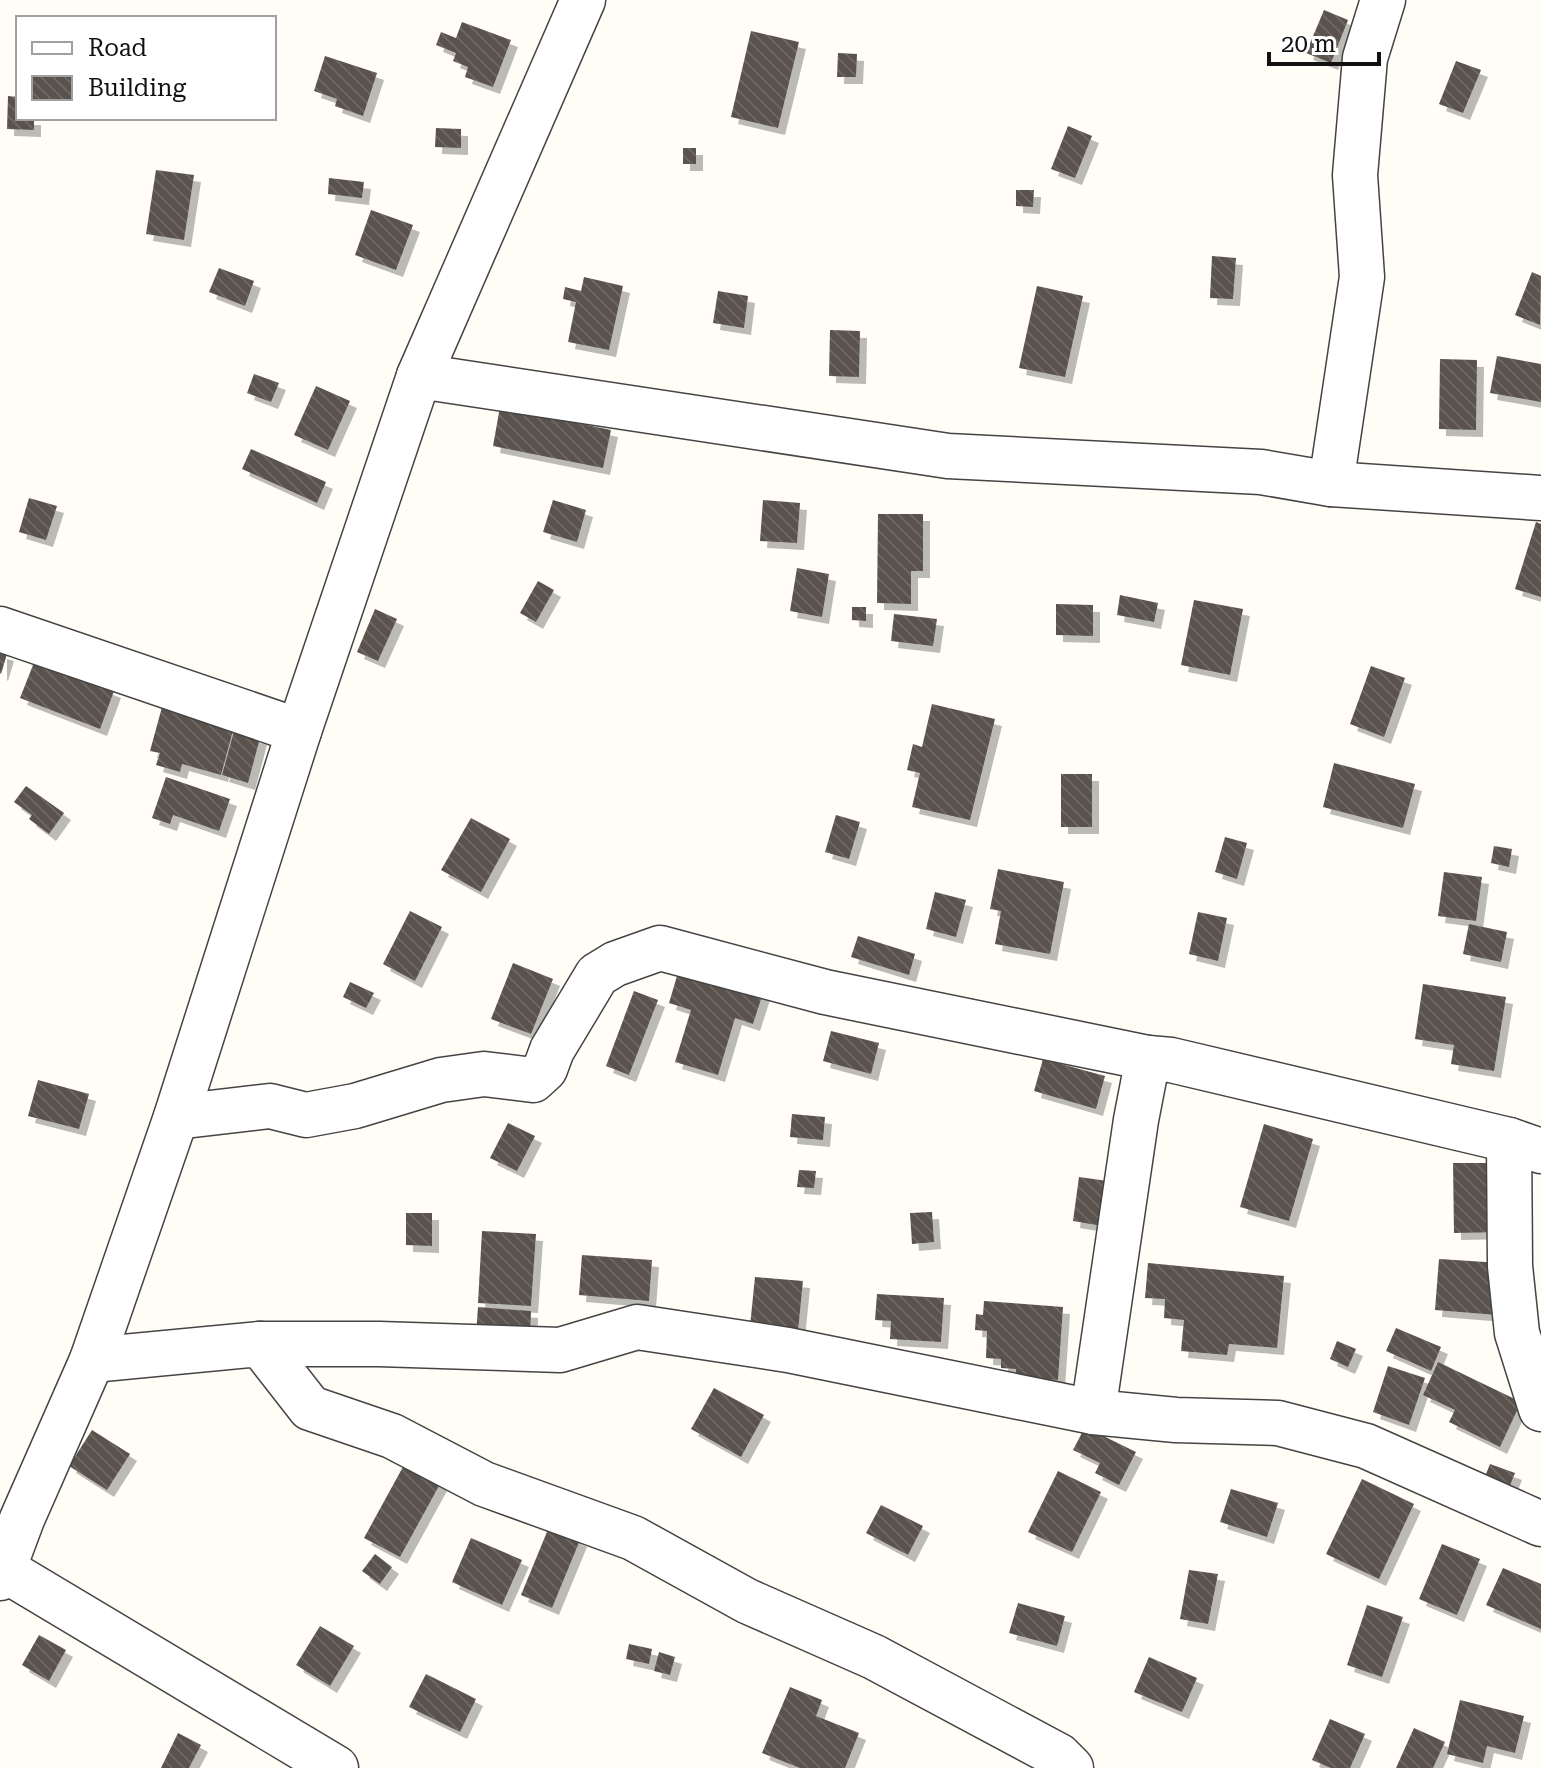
<svg xmlns="http://www.w3.org/2000/svg" width="1541" height="1768" font-family="'Roboto Serif',serif">
	<defs>
		<pattern id="building-back-hatch" width="6" height="6" patternUnits="userSpaceOnUse" patternTransform="scale(2)"><rect width="6" height="6" fill="#5a524d"/><path d="M-1 5l2 2M0 0l6 6M5-1l2 2" fill="none" stroke="#6d6662"/></pattern>
		<filter id="shadow"><feDropShadow dx="7" dy="7" stdDeviation="0" flood-color="#0004"/></filter>
	</defs>
	<rect width="100%" height="100%" fill="#fffdf5"/>
	<g fill="url(#building-back-hatch)" filter="url(#shadow)">
		<path d="M1324,10L1348,20L1331,63L1306,53Z"/>
		<path d="M462,22L511,40L493,87L465,77L468,67L453,61L456,53L436,45L441,32L456,38Z"/>
		<path d="M751,31L799,42L778,128L731,117Z"/>
		<path d="M838,53L857,54L856,77H837Z"/>
		<path d="M325,56L377,73L363,116L335,106L337,99L314,91Z"/>
		<path d="M1456,61L1481,70L1463,113L1439,104Z"/>
		<path d="M8,96L18,97V118H34V130L7,129Z"/>
		<path d="M1068,126L1092,136L1075,178L1051,169Z"/>
		<path d="M436,128L461,129V148L435,147Z"/>
		<rect x="683" y="148" width="13" height="16"/>
		<path d="M156,170L194,175L184,240L146,234Z"/>
		<path d="M329,178L364,182L362,198L328,194Z"/>
		<path d="M1016,190H1034L1033,207L1016,206Z"/>
		<path d="M371,210L413,225L396,270L355,255Z"/>
		<path d="M1212,256L1236,258L1233,299L1210,298Z"/>
		<path d="M219,268L254,281L245,306L209,292Z"/>
		<path d="M1532,272L1541,276L1540,325L1515,315Z"/>
		<path d="M584,277L623,286L609,350L568,342L576,302L563,299L565,287L581,291Z"/>
		<path d="M1037,286L1083,296L1065,377L1019,368Z"/>
		<path d="M718,291L748,296L744,328L713,323Z"/>
		<path d="M830,330L860,331L859,377L829,376Z"/>
		<path d="M1497,356L1541,364V402L1490,393Z"/>
		<path d="M1440,359L1477,360L1476,430L1439,429Z"/>
		<path d="M254,374L279,383L271,402L247,393Z"/>
		<path d="M316,386L350,401L328,450L294,435Z"/>
		<path d="M500,407L611,430L603,468L493,446Z"/>
		<path d="M251,449L326,482L317,503L242,469Z"/>
		<path d="M29,498L57,506L46,540L19,532Z"/>
		<path d="M553,500L586,510L577,542L543,532Z"/>
		<path d="M763,500L800,503L797,543L760,541Z"/>
		<path d="M878,514H923V571H911V604L877,603Z"/>
		<path d="M1536,522L1541,524V597L1515,589Z"/>
		<path d="M797,568L829,574L822,617L790,611Z"/>
		<path d="M538,581L554,590L536,622L520,613Z"/>
		<path d="M1120,595L1158,603L1154,622L1117,615Z"/>
		<path d="M1194,600L1243,609L1230,675L1181,665Z"/>
		<path d="M1056,604L1093,605V636L1056,635Z"/>
		<path d="M852,607H866V621L852,620Z"/>
		<path d="M375,609L397,619L378,661L357,652Z"/>
		<path d="M894,614L937,619L933,646L891,641Z"/>
		<path d="M0,652L7,654L1,674L0,673Z"/>
		<path d="M35,660L114,691L100,729L20,698Z"/>
		<path d="M1371,666L1405,678L1384,737L1350,724Z"/>
		<path d="M932,704L995,719L970,820L912,807L920,773L907,770L913,744L922,747Z"/>
		<path d="M162,707L234,727L221,775L182,764L180,772L156,765L160,753L150,751Z"/>
		<path d="M234,731L260,738L248,783L222,775Z"/>
		<path d="M1334,763L1415,784L1403,828L1323,807Z"/>
		<rect x="1061" y="774" width="31" height="53"/>
		<path d="M166,777L230,799L219,831L173,815L170,824L152,818Z"/>
		<path d="M26,786L64,813L49,834L29,819L32,815L14,802Z"/>
		<path d="M836,815L860,822L849,859L825,852Z"/>
		<path d="M471,818L510,839L481,892L441,870Z"/>
		<path d="M1225,837L1247,843L1237,879L1215,872Z"/>
		<path d="M1494,846L1512,849L1509,867L1491,863Z"/>
		<path d="M998,869L1064,882L1050,954L995,944L1001,911L990,909Z"/>
		<path d="M1444,872L1482,877L1476,921L1438,916Z"/>
		<path d="M935,892L966,900L956,937L926,929Z"/>
		<path d="M410,911L442,927L415,981L383,964Z"/>
		<path d="M1198,912L1227,918L1218,961L1189,954Z"/>
		<path d="M1469,924L1507,932L1501,962L1463,954Z"/>
		<path d="M858,936L915,954L909,975L851,957Z"/>
		<path d="M513,963L553,979L531,1034L491,1019Z"/>
		<path d="M680,966L764,990L753,1024L735,1018L718,1075L675,1062L691,1010L669,1003Z"/>
		<path d="M350,982L374,993L366,1008L343,997Z"/>
		<path d="M1423,984L1506,997L1494,1071L1451,1064L1454,1045L1415,1039Z"/>
		<path d="M634,991L658,1000L629,1075L606,1066Z"/>
		<path d="M831,1031L879,1043L871,1074L823,1061Z"/>
		<path d="M1043,1059L1105,1076L1096,1109L1034,1091Z"/>
		<path d="M38,1080L89,1094L79,1129L28,1116Z"/>
		<path d="M792,1114L825,1117L823,1140L790,1137Z"/>
		<path d="M508,1123L535,1136L517,1171L490,1158Z"/>
		<path d="M1264,1124L1313,1139L1289,1221L1240,1207Z"/>
		<path d="M1453,1163H1505L1506,1232L1454,1233Z"/>
		<path d="M799,1170L816,1171L814,1188L797,1187Z"/>
		<path d="M1079,1177L1115,1182L1108,1227L1073,1221Z"/>
		<path d="M932,1212L934,1242L912,1244L910,1213Z"/>
		<path d="M406,1213H432V1246L406,1245Z"/>
		<path d="M482,1231L536,1234L531,1306L478,1303Z"/>
		<path d="M582,1255L652,1260L649,1301L579,1295Z"/>
		<path d="M1439,1259L1501,1263L1497,1315L1435,1310Z"/>
		<path d="M1148,1263L1284,1276L1277,1348L1229,1344L1227,1355L1181,1351L1184,1320L1164,1318L1165,1299L1145,1298Z"/>
		<path d="M755,1277L803,1281L797,1341L749,1336Z"/>
		<path d="M877,1294L944,1298L941,1342L890,1339L891,1321L875,1320Z"/>
		<path d="M984,1301L1063,1307L1058,1380L1016,1377V1369L1001,1368V1359L986,1358L987,1331L975,1330L976,1314L983,1315Z"/>
		<path d="M478,1307L531,1311L530,1338L476,1335Z"/>
		<path d="M1396,1328L1441,1347L1431,1371L1386,1351Z"/>
		<path d="M1337,1341L1356,1349L1348,1367L1330,1359Z"/>
		<path d="M1438,1362L1521,1402L1500,1447L1449,1422L1455,1410L1423,1395Z"/>
		<path d="M1388,1366L1425,1378L1409,1425L1373,1412Z"/>
		<path d="M714,1388L764,1415L741,1457L691,1429Z"/>
		<path d="M1085,1427L1136,1452L1119,1485L1095,1473L1100,1463L1073,1450Z"/>
		<path d="M92,1430L130,1454L107,1490L69,1466Z"/>
		<path d="M1490,1464L1515,1473L1505,1498L1480,1489Z"/>
		<path d="M404,1465L440,1484L400,1557L364,1538Z"/>
		<path d="M1058,1471L1101,1492L1072,1552L1028,1532Z"/>
		<path d="M1362,1479L1414,1504L1379,1579L1326,1554Z"/>
		<path d="M1231,1489L1278,1503L1267,1537L1220,1522Z"/>
		<path d="M881,1505L923,1526L908,1555L866,1533Z"/>
		<path d="M549,1527L580,1540L552,1608L521,1595Z"/>
		<path d="M471,1538L522,1560L502,1605L452,1582Z"/>
		<path d="M1442,1544L1480,1559L1457,1615L1419,1599Z"/>
		<path d="M375,1554L392,1567L380,1584L362,1571Z"/>
		<path d="M1503,1568L1541,1584V1629L1486,1605Z"/>
		<path d="M1189,1570L1218,1574L1208,1624L1180,1619Z"/>
		<path d="M1018,1603L1065,1616L1057,1646L1009,1633Z"/>
		<path d="M1367,1605L1403,1617L1382,1677L1347,1665Z"/>
		<path d="M320,1626L354,1646L330,1686L296,1665Z"/>
		<path d="M39,1635L66,1650L49,1681L22,1665Z"/>
		<path d="M629,1644L652,1649L649,1664L626,1659Z"/>
		<path d="M659,1652L675,1657L670,1675L654,1671Z"/>
		<path d="M1149,1657L1197,1678L1182,1712L1134,1692Z"/>
		<path d="M426,1674L476,1699L460,1732L409,1707Z"/>
		<path d="M790,1687L822,1700L816,1716L859,1733L845,1768H800L762,1753Z"/>
		<path d="M1460,1700L1524,1716L1515,1753L1487,1746L1483,1763L1447,1754Z"/>
		<path d="M1330,1719L1365,1734L1350,1768H1331L1312,1760Z"/>
		<path d="M1414,1728L1445,1742L1433,1768H1396Z"/>
		<path d="M178,1733L201,1745L189,1768H161Z"/>
	</g>
	<g fill="none" stroke-linecap="round" stroke-linejoin="round">
		<defs>
			<g id="street">
				<path d="M419,376L948,456L1261,472L1331,484L1541,498"/>
				<path d="M1331,484L1362,277L1355,175L1365,58L1383,0"/>
				<path d="M0,629L299,731"/>
				<path d="M176,1117L270,1106L306,1115L355,1106L441,1080L484,1074L533,1080L545,1069L552,1050L597,975L615,964L660,948L825,992L1148,1058"/>
				<path d="M1509,1140L1510,1266L1517,1333L1541,1409"/>
				<path d="M260,1344H379L560,1350L637,1327L788,1350L1093,1412L1176,1420L1278,1423L1366,1446L1541,1524"/>
				<path d="M92,1360L260,1344L310,1408L392,1436L484,1484L633,1538L747,1601L874,1657L1059,1756L1071,1768"/>
				<path d="M1093,1412L1136,1120L1148,1058L1171,1060L1509,1140L1541,1151"/>
				<path d="M3,1569L336,1768"/>
				<path d="M0,1578L22,1519L92,1360L176,1117L299,731L419,376L583,0"/>
			</g>
		</defs>
		<use href="#street" stroke="#444" stroke-width="47"/>
		<use href="#street" stroke="#fff" stroke-width="44"/>
	</g>
	<rect x="16" y="16" width="260" height="104" fill="#ffffff" stroke="#a0a0a0" stroke-width="2"/>
	<rect x="32" y="42" width="40" height="12" fill="#ffffff" stroke="#a0a0a0" stroke-width="2"/>
	<text x="88" y="56" font-size="24" fill="#111111">Road</text>
	<rect x="32" y="76" width="40" height="24" fill="url(#building-back-hatch)" stroke="#a0a0a0" stroke-width="2"/>
	<text x="88" y="96" font-size="24" fill="#111111">Building</text>
	<path d="M1269 52v12h110v-12" fill="none" stroke="#111111" stroke-width="4"/>
	<text x="1281" y="52" font-size="24" fill="#111111" stroke="#ffffff" stroke-width="6" paint-order="stroke">20 m</text>
</svg>
